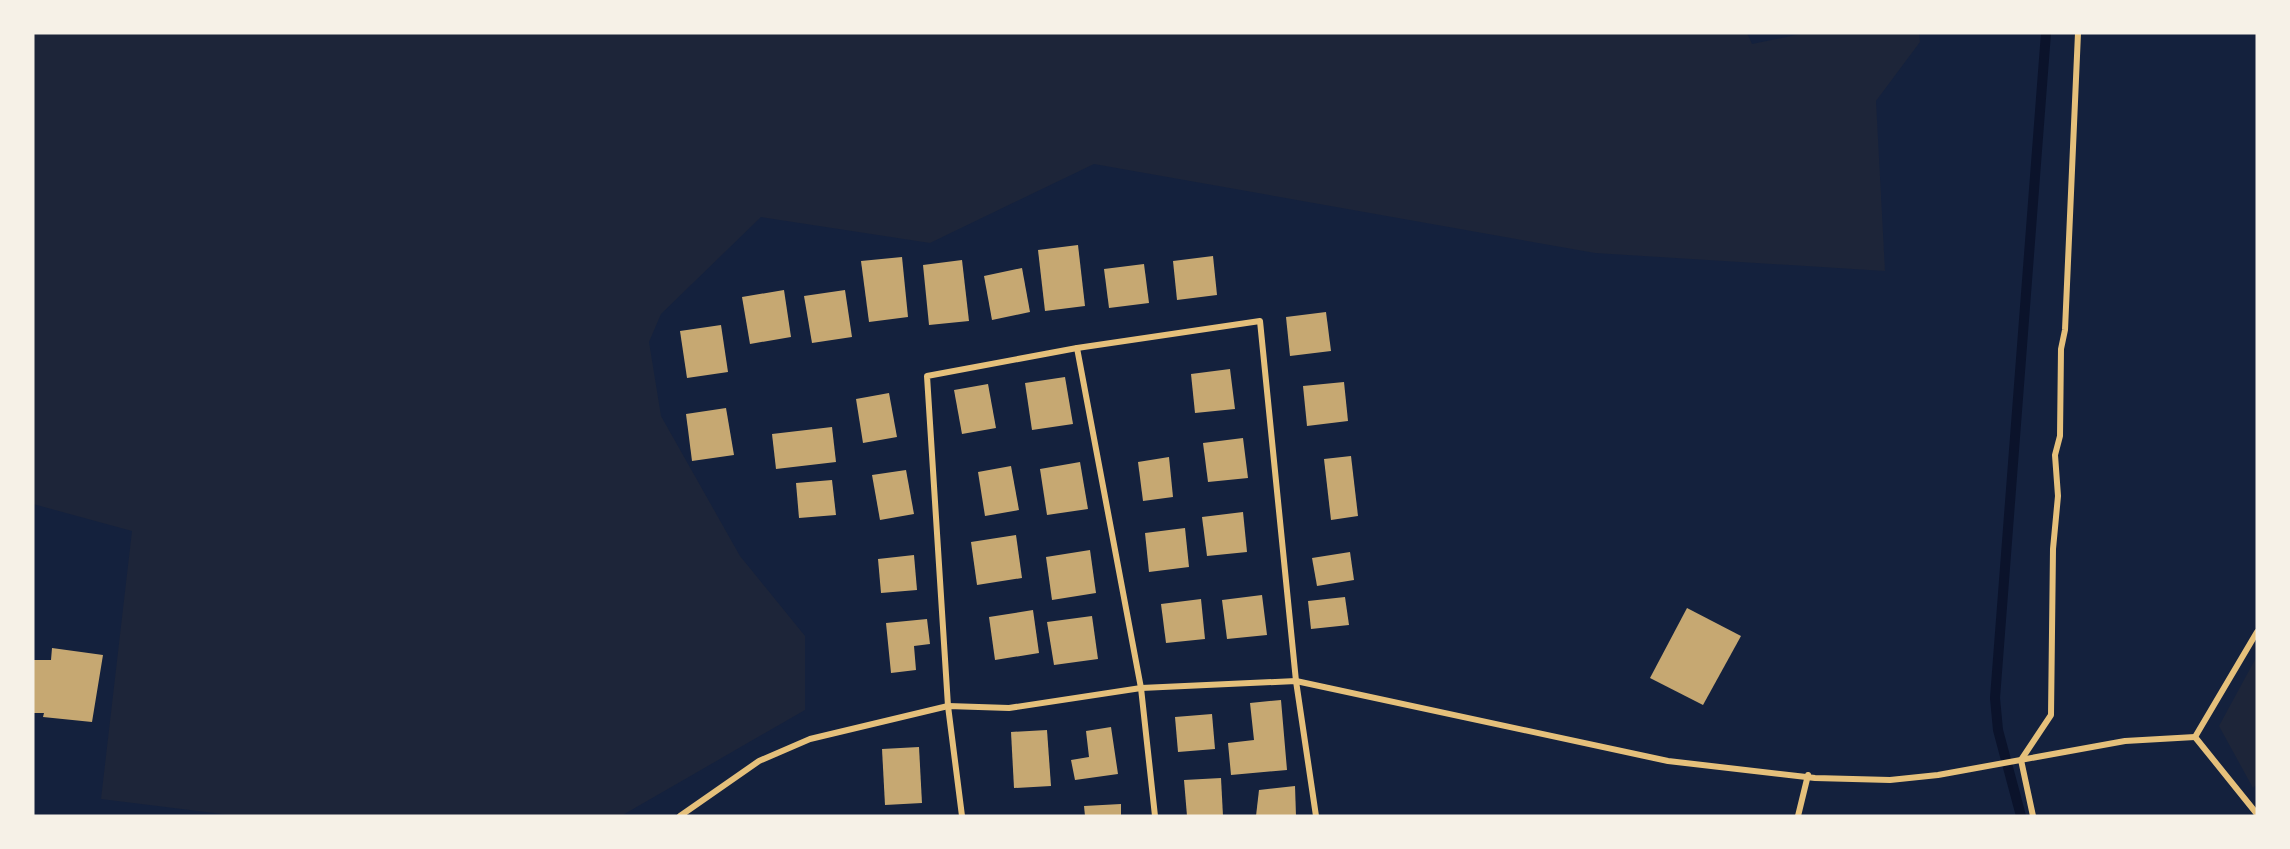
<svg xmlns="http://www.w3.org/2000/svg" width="2290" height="849" font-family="'Open Sans',sans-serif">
	<rect width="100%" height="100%" fill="#14213d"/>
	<g fill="#1d2539">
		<path d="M33,33H1747L1752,44L1806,33H1919L1920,42L1876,101L1885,271L1595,253L1094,164L930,243L761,217L661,314L649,342L661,416L740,556L805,636V710L621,816H238L101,799L132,531L33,504Z"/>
		<path d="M2257,656V784L2253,788L2219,726Z"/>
	</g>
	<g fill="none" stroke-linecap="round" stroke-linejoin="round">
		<path stroke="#0b132b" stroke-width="10" d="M2021,816L1998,730L1995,698L2046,33"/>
	</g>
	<g fill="#c6a872">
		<path d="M1078,245L1085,306L1045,311L1038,250Z"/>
		<path d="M1213,256L1217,295L1177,300L1173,261Z"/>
		<path d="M902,257L908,317L869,322L861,261Z"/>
		<path d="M962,260L969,321L929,325L923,265Z"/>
		<path d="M1144,264L1149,303L1109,308L1104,269Z"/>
		<path d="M1022,268L1030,312L992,320L984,276Z"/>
		<path d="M784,290L791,337L750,344L742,297Z"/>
		<path d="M845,290L852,337L812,343L804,296Z"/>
		<path d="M1326,312L1331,351L1290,356L1286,317Z"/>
		<path d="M721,325L728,372L687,378L680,331Z"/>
		<path d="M1230,369L1235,409L1195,413L1191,374Z"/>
		<path d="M1065,377L1073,424L1032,430L1025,383Z"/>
		<path d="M1344,382L1348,421L1307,426L1303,386Z"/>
		<path d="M988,384L996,428L962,434L954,390Z"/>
		<path d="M889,393L897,437L863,443L856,399Z"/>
		<path d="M726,408L734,455L692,461L686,414Z"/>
		<path d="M832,427L836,462L776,469L772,434Z"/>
		<path d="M1243,438L1248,478L1208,482L1203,443Z"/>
		<path d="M1351,456L1358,516L1331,520L1324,459Z"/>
		<path d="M1169,457L1173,497L1143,501L1138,462Z"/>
		<path d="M1080,462L1088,509L1047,515L1040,469Z"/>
		<path d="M1011,466L1019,510L985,516L978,472Z"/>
		<path d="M906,470L914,514L880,520L872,475Z"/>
		<path d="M832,480L836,515L799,518L796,483Z"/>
		<path d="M1243,512L1247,552L1207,556L1202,517Z"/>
		<path d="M1185,528L1189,567L1149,572L1145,533Z"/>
		<path d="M1016,535L1022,578L977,585L971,542Z"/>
		<path d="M1090,550L1096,593L1052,600L1046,557Z"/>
		<path d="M1350,552L1354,580L1317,586L1312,558Z"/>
		<path d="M914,555L917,590L881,593L878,559Z"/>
		<path d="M1262,595L1267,635L1227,639L1222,600Z"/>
		<path d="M1345,597L1349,625L1311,629L1308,601Z"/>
		<path d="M1201,599L1205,639L1166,643L1161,604Z"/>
		<path d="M1687,608L1741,636L1703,705L1650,678Z"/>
		<path d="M1033,610L1039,653L995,660L989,617Z"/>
		<path d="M1092,616L1098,659L1054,665L1047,622Z"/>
		<path d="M927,619L930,644L914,646L916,670L891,673L886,623Z"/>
		<path d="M52,648L103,655L92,722L43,717L44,713H33V660H51Z"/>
		<path d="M1281,700L1287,770L1231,775L1228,743L1254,740L1250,703Z"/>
		<path d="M1212,714L1215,749L1178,752L1175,717Z"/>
		<path d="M1111,727L1118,774L1075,780L1071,760L1089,757L1086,731Z"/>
		<path d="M1047,730L1051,786L1014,788L1011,732Z"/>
		<path d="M919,747L922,803L885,805L882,749Z"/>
		<path d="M1221,778L1223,816H1187L1184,780Z"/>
		<path d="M1295,786L1296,816H1256L1259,790Z"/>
		<path d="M1121,804V816H1085L1084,806Z"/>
	</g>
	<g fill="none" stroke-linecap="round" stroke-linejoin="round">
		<g stroke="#e5c07b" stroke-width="6">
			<path d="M1077,348L1141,688L1155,816"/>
			<path d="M2195,737L2257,632"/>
			<path d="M2195,737L2257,814"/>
			<path d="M680,816L759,761L810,739L948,706L1009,708L1141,688L1296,681L1668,761L1815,778L1890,780L1938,775L2125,741L2195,737"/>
			<path d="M962,816L948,706L927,376L1077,348L1260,321L1296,681L1316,816"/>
			<path d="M1798,816L1808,775"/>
			<path d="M2033,816L2021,760L2051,715L2053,549L2058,496L2055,455L2060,436L2061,349L2065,330L2078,33"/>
		</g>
	</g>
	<rect width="2290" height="849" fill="none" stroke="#f6f1e7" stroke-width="69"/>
</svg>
